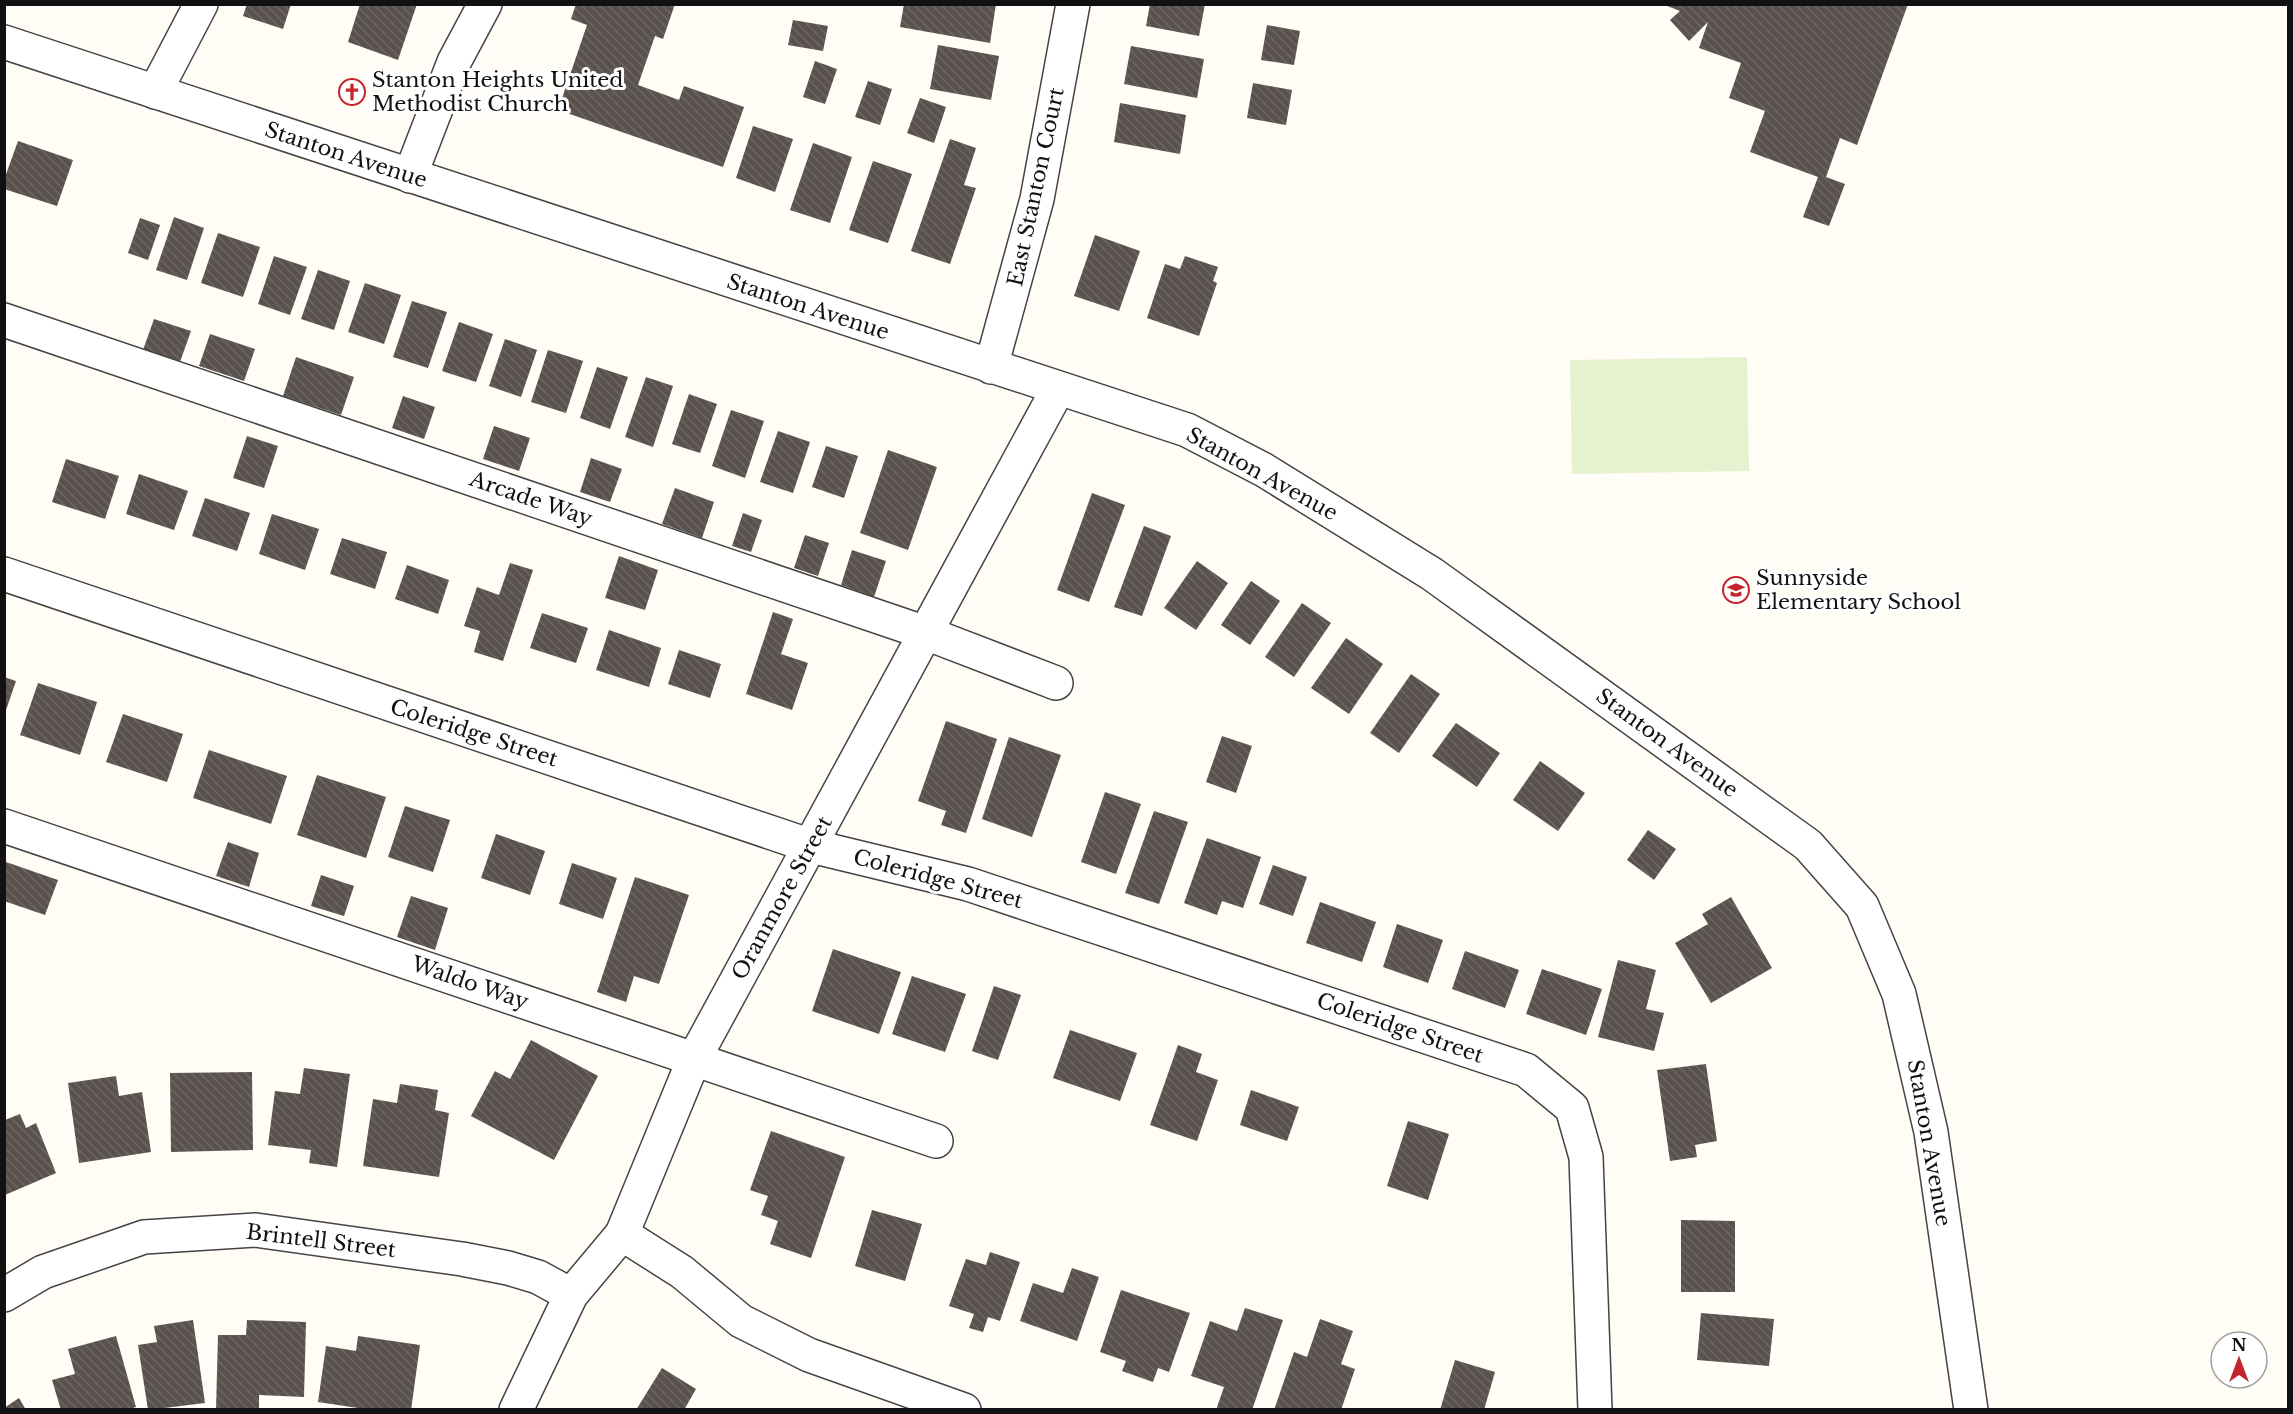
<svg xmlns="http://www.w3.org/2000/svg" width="2293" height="1414" font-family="'Libre Baskerville',serif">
	<defs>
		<pattern id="building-back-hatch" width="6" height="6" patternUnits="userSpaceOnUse" patternTransform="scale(1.5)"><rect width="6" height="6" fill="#5a524d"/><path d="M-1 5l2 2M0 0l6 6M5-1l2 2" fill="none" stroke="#6d6662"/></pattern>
	</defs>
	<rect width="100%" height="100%" fill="#fffdf5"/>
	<path fill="#e6f2cf" d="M1747,357L1749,471L1572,474L1570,360Z"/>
	<g fill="url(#building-back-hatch)">
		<path d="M247,4H291L283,29L243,16Z"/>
		<path d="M360,4H417L398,60L348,42Z"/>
		<path d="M576,4H675L663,39L655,36L638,85L679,100L684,86L744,107L723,167L558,110L587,25L571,19Z"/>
		<path d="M904,4H996L990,43L900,27Z"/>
		<path d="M1150,4H1205L1199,36L1146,26Z"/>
		<path d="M1662,4H1908L1857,145L1840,138L1826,177L1845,184L1829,226L1803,217L1818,177L1750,152L1765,111L1729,98L1741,63L1699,48L1708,22L1689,41L1670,20L1680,11Z"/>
		<path d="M793,20L828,26L823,51L788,45Z"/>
		<path d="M1267,25L1300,31L1294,65L1261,60Z"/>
		<path d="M938,45L999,56L991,100L930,89Z"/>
		<path d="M1131,46L1204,59L1197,98L1124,84Z"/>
		<path d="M815,61L837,69L825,104L803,97Z"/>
		<path d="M868,81L892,89L880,125L855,117Z"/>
		<path d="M1253,83L1292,90L1286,125L1247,118Z"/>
		<path d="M920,98L946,107L934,143L907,133Z"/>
		<path d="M1120,103L1186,115L1180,154L1114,142Z"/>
		<path d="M753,126L793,139L775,192L736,178Z"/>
		<path d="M950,139L976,148L964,185L976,188L950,264L911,251Z"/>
		<path d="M18,141L73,160L57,206L4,189V180Z"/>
		<path d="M813,143L852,157L830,223L790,210Z"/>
		<path d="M873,161L912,174L888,243L849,230Z"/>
		<path d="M174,217L204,228L187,280L156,270Z"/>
		<path d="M140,218L160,225L148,260L128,253Z"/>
		<path d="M218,233L260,247L243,297L201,283Z"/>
		<path d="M1095,235L1140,251L1119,311L1074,296Z"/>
		<path d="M274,256L307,267L290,315L258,304Z"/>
		<path d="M1185,256L1218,267L1213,281L1217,283L1199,336L1147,318L1165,264L1180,269Z"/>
		<path d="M318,270L350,281L334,330L301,319Z"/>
		<path d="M365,283L401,295L384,344L348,332Z"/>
		<path d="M412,301L447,312L428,368L393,357Z"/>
		<path d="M154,319L191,331L180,362L143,350Z"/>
		<path d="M459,322L493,334L476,382L442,371Z"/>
		<path d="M210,334L255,349L244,381L199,366Z"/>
		<path d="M505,339L537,350L521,397L489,386Z"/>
		<path d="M548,350L583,361L566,413L531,402Z"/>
		<path d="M296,357L354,377L341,415L283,396Z"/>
		<path d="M597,367L628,377L610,429L580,418Z"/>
		<path d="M646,377L673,386L653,447L625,437Z"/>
		<path d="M689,394L717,404L700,453L672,444Z"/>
		<path d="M403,396L435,407L424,439L392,428Z"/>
		<path d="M731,410L764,421L745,478L712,466Z"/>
		<path d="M494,426L530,438L519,471L483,459Z"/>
		<path d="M778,431L810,442L793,493L760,482Z"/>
		<path d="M247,436L278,446L264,488L233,478Z"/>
		<path d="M826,446L858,456L844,498L812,487Z"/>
		<path d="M888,450L937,467L908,550L860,533Z"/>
		<path d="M591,458L622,469L610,502L580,492Z"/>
		<path d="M66,459L119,476L105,519L52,502Z"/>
		<path d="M139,474L188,491L174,530L126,514Z"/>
		<path d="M675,488L714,502L702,538L662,524Z"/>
		<path d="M1092,493L1125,505L1089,602L1057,590Z"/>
		<path d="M205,498L250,513L237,551L192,536Z"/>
		<path d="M743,513L762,520L751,552L732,546Z"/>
		<path d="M272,514L319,529L305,570L259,554Z"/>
		<path d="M1144,526L1171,536L1142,616L1114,607Z"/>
		<path d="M805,535L829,543L818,576L794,568Z"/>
		<path d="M342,538L387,552L375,589L330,574Z"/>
		<path d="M852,550L886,561L874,597L841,585Z"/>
		<path d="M619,556L658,570L645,610L605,598Z"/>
		<path d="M1197,561L1228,583L1196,630L1164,608Z"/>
		<path d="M510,563L533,570L503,661L474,652L480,631L464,626L477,587L499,595Z"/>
		<path d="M407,565L449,580L438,614L395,599Z"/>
		<path d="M1251,581L1280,601L1250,645L1221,625Z"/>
		<path d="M1302,603L1331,623L1294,677L1265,657Z"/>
		<path d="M773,612L793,619L781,654L808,663L792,710L746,694Z"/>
		<path d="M542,613L588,628L576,663L530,648Z"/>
		<path d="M609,630L661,648L649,687L596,670Z"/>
		<path d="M1346,638L1383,664L1349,714L1311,688Z"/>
		<path d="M679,650L721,664L710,698L668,684Z"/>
		<path d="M1411,674L1440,694L1399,753L1370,733Z"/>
		<path d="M4,677L16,681L5,713H4Z"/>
		<path d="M38,683L97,702L80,755L20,735Z"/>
		<path d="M123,714L183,734L167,782L106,762Z"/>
		<path d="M946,721L997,739L966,833L941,825L946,811L918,801Z"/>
		<path d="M1456,723L1500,753L1477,787L1432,756Z"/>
		<path d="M1222,736L1252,746L1236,793L1206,782Z"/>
		<path d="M1009,737L1061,755L1032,837L982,819Z"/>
		<path d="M209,750L287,776L271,824L193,798Z"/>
		<path d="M1540,761L1585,793L1558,831L1513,800Z"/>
		<path d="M317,775L386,797L366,858L297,835Z"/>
		<path d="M1105,792L1141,804L1116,874L1081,862Z"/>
		<path d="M405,806L450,820L433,872L388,857Z"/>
		<path d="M1154,811L1188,822L1159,904L1125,893Z"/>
		<path d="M1648,830L1676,849L1654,880L1627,860Z"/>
		<path d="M496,834L545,851L530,895L481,878Z"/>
		<path d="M1207,838L1261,857L1243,908L1222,901L1217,915L1184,903Z"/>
		<path d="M228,842L259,853L249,887L216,876Z"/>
		<path d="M6,862L58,880L45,915L4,901Z"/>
		<path d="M572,863L617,878L603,919L559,904Z"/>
		<path d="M1273,865L1307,877L1293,916L1259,904Z"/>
		<path d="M321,875L354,886L344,916L311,906Z"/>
		<path d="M635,877L689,895L659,984L634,976L626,1002L597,992Z"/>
		<path d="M411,896L448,908L435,950L397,937Z"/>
		<path d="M1731,897L1772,968L1711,1003L1675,943L1708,924L1702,914Z"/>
		<path d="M1320,902L1376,922L1362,962L1306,943Z"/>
		<path d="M1397,924L1443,940L1428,983L1383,967Z"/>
		<path d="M833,949L901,972L879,1034L812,1011Z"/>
		<path d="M1465,951L1519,970L1505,1008L1452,989Z"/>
		<path d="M1618,960L1656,970L1646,1009L1664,1013L1654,1051L1598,1037Z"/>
		<path d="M1542,969L1602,989L1586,1035L1526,1014Z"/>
		<path d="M912,976L966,994L945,1052L892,1034Z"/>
		<path d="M994,986L1021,995L998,1060L972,1051Z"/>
		<path d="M1070,1030L1137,1053L1120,1101L1053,1078Z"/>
		<path d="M531,1040L598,1076L554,1160L471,1116L495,1071L510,1079Z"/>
		<path d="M1178,1045L1202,1054L1196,1072L1218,1080L1197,1141L1150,1125Z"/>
		<path d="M1706,1064L1717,1141L1695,1145L1697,1157L1670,1161L1657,1070Z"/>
		<path d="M304,1068L350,1074L337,1167L309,1163L311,1150L268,1145L275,1091L300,1094Z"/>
		<path d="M252,1072L253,1150L171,1152L170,1073Z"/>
		<path d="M116,1076L119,1096L142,1092L151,1152L79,1163L68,1083Z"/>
		<path d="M400,1084L438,1090L435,1110L449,1113L439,1177L363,1166L373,1099L397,1103Z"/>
		<path d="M1251,1090L1299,1107L1287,1141L1240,1125Z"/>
		<path d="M20,1114L26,1128L36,1123L56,1173L5,1195V1120Z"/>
		<path d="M1408,1121L1449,1134L1428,1200L1387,1186Z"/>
		<path d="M771,1131L845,1157L811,1258L770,1244L778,1221L761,1215L768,1196L750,1190Z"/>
		<path d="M872,1210L922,1224L905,1281L855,1266Z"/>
		<path d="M1681,1220L1735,1221V1292H1681Z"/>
		<path d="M990,1252L1020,1262L1000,1321L988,1317L983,1332L969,1328L974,1314L949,1306L966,1259L986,1265Z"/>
		<path d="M1072,1268L1099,1277L1077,1341L1020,1321L1033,1283L1063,1293Z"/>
		<path d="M1121,1290L1190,1313L1169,1372L1158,1368L1153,1382L1122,1371L1126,1361L1100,1352Z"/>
		<path d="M1245,1308L1283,1320L1252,1410H1216L1224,1387L1191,1376L1210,1321L1237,1331Z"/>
		<path d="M1701,1313L1774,1319L1769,1366L1697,1360Z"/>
		<path d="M1320,1319L1353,1331L1341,1364L1355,1369L1341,1410H1274L1294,1352L1307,1357Z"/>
		<path d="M193,1320L205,1403L148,1410L138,1345L157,1342L154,1326Z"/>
		<path d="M247,1320L306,1322L304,1397L259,1395V1410H216L218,1335H246Z"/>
		<path d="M116,1336L136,1407L126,1410H61L52,1380L75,1374L68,1349Z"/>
		<path d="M358,1336L420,1345L411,1410H371L318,1402L326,1346L356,1351Z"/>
		<path d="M1455,1360L1495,1372L1484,1410H1440Z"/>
		<path d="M662,1368L696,1389L684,1410H636Z"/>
		<path d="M19,1398L26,1410H4V1408Z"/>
	</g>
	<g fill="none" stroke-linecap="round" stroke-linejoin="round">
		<defs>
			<g id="minor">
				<path d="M4,42L1187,430L1264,470L1432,574L1808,845L1862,906L1899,994L1931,1132L1971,1410"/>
				<path d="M155,92L201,4"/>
				<path d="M410,176L454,62L485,4"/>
				<path d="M4,320L926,633L1056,683"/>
				<path d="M991,367L1037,199L1073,4"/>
				<path d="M4,574L811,846L968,884L1526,1070L1572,1108L1586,1157L1595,1410"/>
				<path d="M4,826L936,1141"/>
				<path d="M622,1234L682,1272L741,1321L809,1355L964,1410"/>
				<path d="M4,1295L43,1272L144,1237L256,1230L462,1259L508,1268L538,1277L571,1295"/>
				<path d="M516,1410L571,1295L622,1234L694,1059L1058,389"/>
			</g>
		</defs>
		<use href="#minor" stroke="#444" stroke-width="36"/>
		<use href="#minor" stroke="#fff" stroke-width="33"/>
	</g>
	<defs>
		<symbol id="church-ring" viewBox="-11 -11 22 22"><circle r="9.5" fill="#fff" stroke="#c4262e" stroke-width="1.5"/><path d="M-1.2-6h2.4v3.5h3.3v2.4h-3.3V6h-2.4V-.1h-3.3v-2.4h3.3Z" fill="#c4262e"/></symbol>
		<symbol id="school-ring" viewBox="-11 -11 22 22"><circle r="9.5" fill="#fff" stroke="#c4262e" stroke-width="1.5"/><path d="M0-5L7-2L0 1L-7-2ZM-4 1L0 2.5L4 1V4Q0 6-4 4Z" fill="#c4262e"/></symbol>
	</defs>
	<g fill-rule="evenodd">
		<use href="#church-ring" x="337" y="77" width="30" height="30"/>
		<use href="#school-ring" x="1721" y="575" width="30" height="30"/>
	</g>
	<g text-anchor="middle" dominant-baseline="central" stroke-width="6" stroke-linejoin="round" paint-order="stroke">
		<g font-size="21" fill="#111" stroke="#fff" text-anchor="start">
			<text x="372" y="80">Stanton Heights United<tspan x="372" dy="24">Methodist Church</tspan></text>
			<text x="1756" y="578">Sunnyside<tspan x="1756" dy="24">Elementary School</tspan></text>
		</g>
		<g font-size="21" fill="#111" stroke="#fff">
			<text transform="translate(346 155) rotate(18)">Stanton Avenue</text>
			<text transform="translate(1036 187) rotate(-78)">East Stanton Court</text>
			<text transform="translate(808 307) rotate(18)">Stanton Avenue</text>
			<text transform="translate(1262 474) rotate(29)">Stanton Avenue</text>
			<text transform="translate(531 499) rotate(19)">Arcade Way</text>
			<text transform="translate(474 733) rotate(18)">Coleridge Street</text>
			<text transform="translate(1667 743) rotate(36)">Stanton Avenue</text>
			<text transform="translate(938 879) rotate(15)">Coleridge Street</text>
			<text transform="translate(782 898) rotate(-61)">Oranmore Street</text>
			<text transform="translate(470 983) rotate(19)">Waldo Way</text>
			<text transform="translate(1400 1028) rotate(19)">Coleridge Street</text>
			<text transform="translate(1929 1143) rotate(80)">Stanton Avenue</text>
			<text transform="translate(321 1241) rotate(7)">Brintell Street</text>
		</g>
	</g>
	<rect width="2293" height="1414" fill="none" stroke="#111111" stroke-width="12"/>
	<g transform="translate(2239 1360)"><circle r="28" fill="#ffffff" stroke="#a0a0a0" stroke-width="1.5"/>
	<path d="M0-4.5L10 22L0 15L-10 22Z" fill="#c4262e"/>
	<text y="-9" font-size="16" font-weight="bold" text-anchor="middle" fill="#111111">N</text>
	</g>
</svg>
